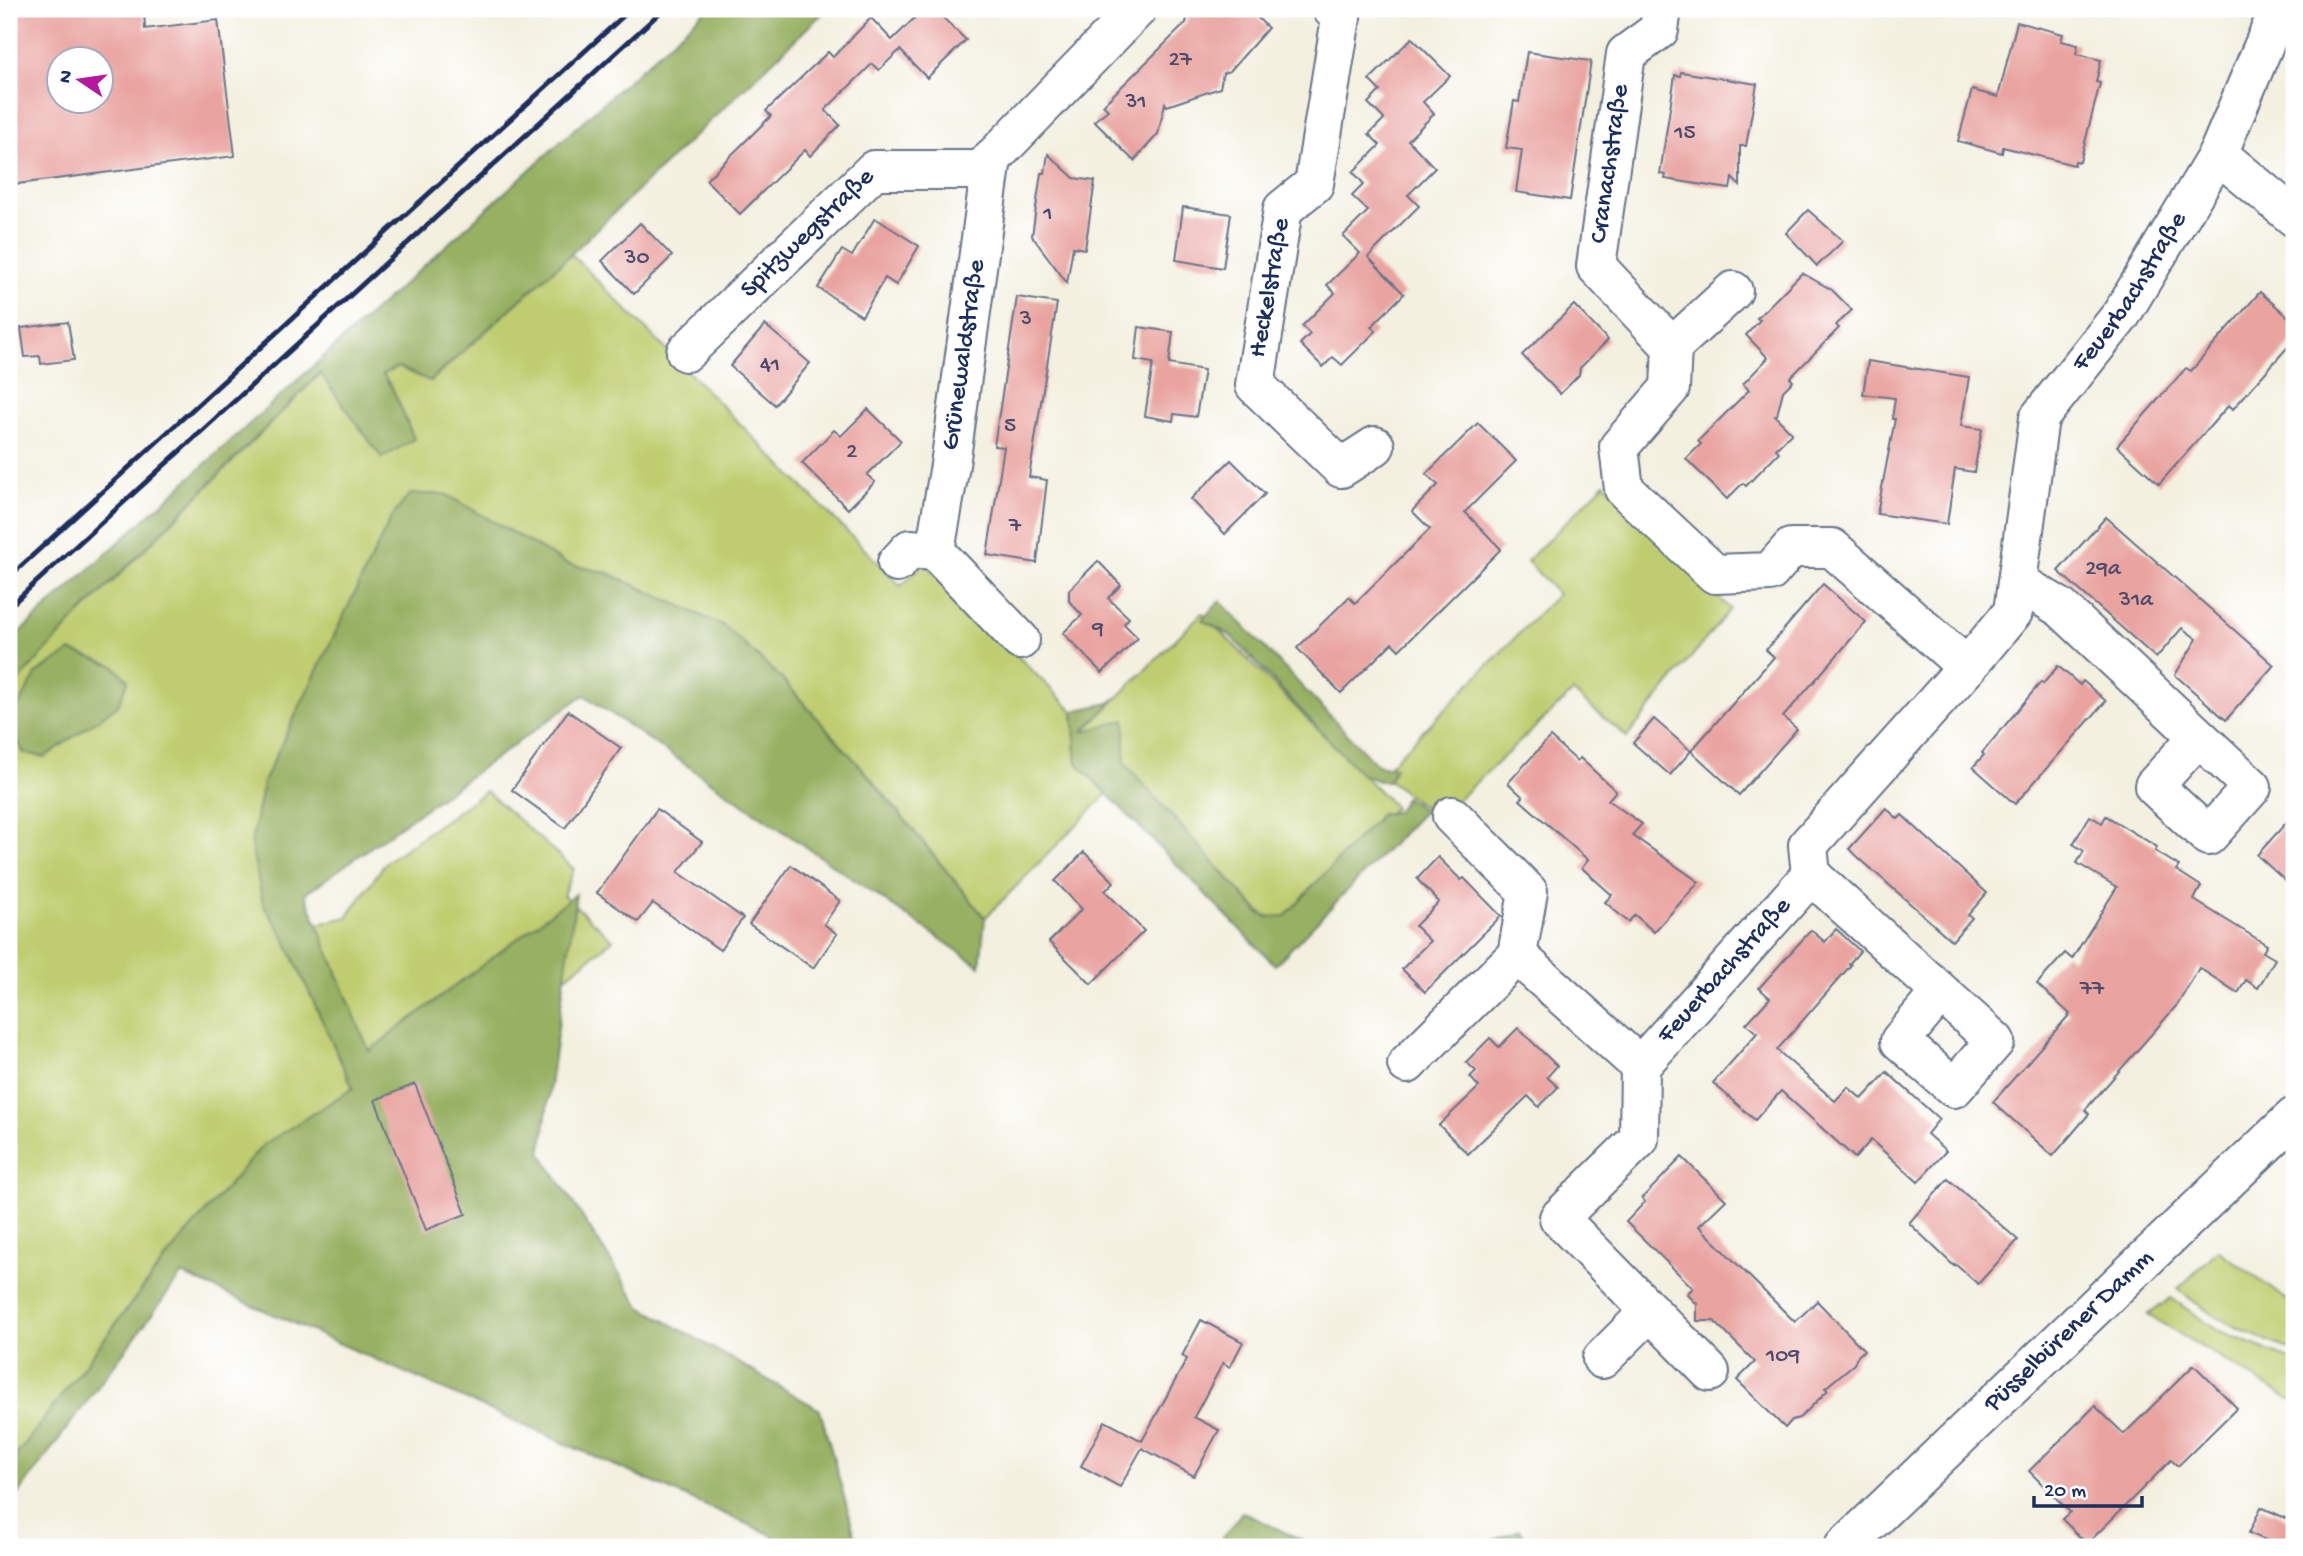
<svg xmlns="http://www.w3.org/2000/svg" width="2303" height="1556" font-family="'Gochi Hand',sans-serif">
	<rect width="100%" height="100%" fill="#fff"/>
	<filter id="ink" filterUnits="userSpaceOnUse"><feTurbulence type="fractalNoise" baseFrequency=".0143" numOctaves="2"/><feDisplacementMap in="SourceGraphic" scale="14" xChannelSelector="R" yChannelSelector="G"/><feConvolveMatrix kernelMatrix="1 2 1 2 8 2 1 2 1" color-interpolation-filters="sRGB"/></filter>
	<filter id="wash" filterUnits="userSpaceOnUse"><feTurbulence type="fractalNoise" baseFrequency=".00686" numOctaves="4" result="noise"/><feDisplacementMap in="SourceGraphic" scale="28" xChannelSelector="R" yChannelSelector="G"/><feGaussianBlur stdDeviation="1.57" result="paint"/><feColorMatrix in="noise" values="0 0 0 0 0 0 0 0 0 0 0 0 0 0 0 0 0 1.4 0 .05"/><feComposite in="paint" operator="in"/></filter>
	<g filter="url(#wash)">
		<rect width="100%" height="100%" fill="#f3f0df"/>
		<g fill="#bfcd70" stroke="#6d7e67" stroke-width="2">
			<path d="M571,254L901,586L924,563L1073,711L1077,763L1107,794L985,918L867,774L782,679L724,626L608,573L567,564L445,494L282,933L347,917L386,862L486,791L574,869L563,895L613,940L458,1062L263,1145L165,1259L9,1465V691L74,620L321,373L382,458L394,392L383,374L398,367L431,381Z"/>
			<path d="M1605,483L1730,609L1627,737L1573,692L1438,818L1381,774L1558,594L1527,561Z"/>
			<path d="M1202,613L1395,807L1275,927L1082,733Z"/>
			<path d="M2218,1250L2294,1305V1351C2249,1335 2215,1320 2178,1289Z"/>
			<path d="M2171,1298L2217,1330L2294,1361V1402L2148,1315Z"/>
		</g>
		<g fill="#97b062" stroke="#597060" stroke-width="2">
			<path d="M707,9H827L571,254L430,381L398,367L383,374L394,392L414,439L382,458L320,373L74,620L9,691V642Z"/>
			<path d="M410,494H445L567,564L608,573L724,626L782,679L867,774L985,918L980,966L584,695L305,894L369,1051L576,894L541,1153L640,1306L820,1410L858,1547H776L772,1535L182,1274L9,1506V1465L165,1259L263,1145L353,1088L282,933L263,904L251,844L263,782L391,518Z"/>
			<path d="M1220,601L1377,765L1395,768L1389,781H1378L1361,774L1230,635L1202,620Z"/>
			<path d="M71,651L113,665L128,680L118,705L45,757L24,753L11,730L16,710L37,673Z"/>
			<path d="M1119,696L1082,732L1125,720V762L1129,768L1259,913L1267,917L1285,916L1381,814L1396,812L1406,797L1424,811L1275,965L1077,763L1073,711L1109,703Z"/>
			<path d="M1242,1512L1316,1547H1216Z"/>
			<path d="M1519,1530L1536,1547H1478Z"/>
		</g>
		<g id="blocks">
			<g fill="#e9a4a0" fill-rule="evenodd">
				<path d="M9,9H144L145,29L218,20L235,156L9,185ZM60,60H102V102H60Z"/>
				<path d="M924,9H934L966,40L927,78L900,50L879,70L872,64L825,110L840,125L810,156L805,150L740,214L706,180L771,116L766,111L828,52L833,57L871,18L892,40Z"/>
				<path d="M1189,9H1249L1268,28L1230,71L1223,73L1220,88L1167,106L1165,103L1158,134L1134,161L1094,121L1108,110L1103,105L1186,23Z"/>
				<path d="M2017,22L2063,34L2061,41L2078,45L2076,54L2101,60L2096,82L2100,83L2080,162L2075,161L2074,165L2003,147L2002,153L1958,141L1972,90L1998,97Z"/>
				<path d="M1412,38L1450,76L1423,102L1434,114L1408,140L1435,168L1408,195L1419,206L1368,257L1404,294L1371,327L1376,331L1342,365L1333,357L1323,367L1300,344L1310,334L1302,326L1335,293L1327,285L1360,253L1343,236L1368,211L1352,196L1364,184L1353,172L1380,145L1369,134L1384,119L1368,103L1380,91L1369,80Z"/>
				<path d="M1527,52L1591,61L1570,200L1516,192L1522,150L1506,148L1514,101L1519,102Z"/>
				<path d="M1681,72L1757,84L1746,146H1740V186L1732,178L1730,189L1665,179L1666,175L1660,174L1675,75L1680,76Z"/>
				<path d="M1048,154L1074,178L1095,181L1085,249L1073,247L1067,283L1032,236L1041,173H1045Z"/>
				<path d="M1183,207L1231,214L1223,268L1176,260Z"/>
				<path d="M1808,210L1843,241L1817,266L1786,233Z"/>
				<path d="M875,218L919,246L896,285L885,278L862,316L818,288L842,250L852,256Z"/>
				<path d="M640,223L672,256L634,294L602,261Z"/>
				<path d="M1802,273L1832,290L1852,310L1836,325L1839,328L1790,378L1793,381L1783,391L1777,415L1775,416L1792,433L1776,449L1779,452L1746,486L1743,483L1727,499L1686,459L1701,444L1698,441L1749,390L1743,384L1768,358L1746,335L1760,320L1757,318Z"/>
				<path d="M2260,292L2294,322V340L2233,409L2229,405L2159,484L2117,446L2186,368L2191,371Z"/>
				<path d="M1017,297L1057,303L1029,477L1047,480L1037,563L987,555L1004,447L994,446Z"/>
				<path d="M1574,305L1608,340L1580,368L1579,375L1560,394L1522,355Z"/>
				<path d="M68,322L74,360L41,364L40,356L25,357L21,328Z"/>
				<path d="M765,325L810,363L775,405L730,366Z"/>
				<path d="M1139,327L1173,332L1169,364L1204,370L1196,417L1174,414L1173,421L1145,416L1153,363L1135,360Z"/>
				<path d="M1868,361L1969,377L1961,426L1982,429L1974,472L1955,469L1947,524L1877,514L1895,419H1892L1895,398L1863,394Z"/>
				<path d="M868,409L901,441L867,475L875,482L848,509L802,463L834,430L841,436Z"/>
				<path d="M1478,423L1516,461L1465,512L1501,549L1399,650L1392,643L1341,693L1297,648L1349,597L1355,603L1430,529L1412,511L1438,485L1426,474Z"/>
				<path d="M1231,460L1265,494L1225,534L1191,499Z"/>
				<path d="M2106,517L2274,665L2226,720L2175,675L2197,639L2182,628L2156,658L2058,571Z"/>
				<path d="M1098,561L1121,585L1108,598L1129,618L1124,624L1138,638L1102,673L1063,633L1082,615L1069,601V590Z"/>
				<path d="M1823,584L1866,622L1783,717L1797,729L1739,795L1691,751L1774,657L1766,650Z"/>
				<path d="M2058,666L2080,685L2083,681L2106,701L2015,804L1973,767L1984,755L1982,753L2041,682L2043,684Z"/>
				<path d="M568,711L621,748L565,828L512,790Z"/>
				<path d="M1654,719L1691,751L1670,775L1633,743Z"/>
				<path d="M1550,737L1577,761L1580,758L1616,791L1608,800L1642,824L1632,835L1699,882L1654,932L1635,915L1628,922L1605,902L1612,895L1582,868L1588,860L1520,800L1523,797L1508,783Z"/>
				<path d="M1886,808L1898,819L1902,815L1987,893L1968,915L1972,918L1952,941L1849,849Z"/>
				<path d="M657,809L702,842L678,872L743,918L720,950L653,903L638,922L597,893Z"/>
				<path d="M2294,814V889L2257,855Z"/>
				<path d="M2090,816L2102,823L2106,816L2157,847L2155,851L2179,866L2176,870L2201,886L2194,900L2267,945L2263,952L2275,959L2258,988L2246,980L2238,993L2199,968L2178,1004L2085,1110L2089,1114L2053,1156L1993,1102L2070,1014L2037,984L2065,953L2072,959L2117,887L2077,863L2084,851L2073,844Z"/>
				<path d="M1084,852L1114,882L1105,891L1144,931L1091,984L1049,942L1082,909L1055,881Z"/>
				<path d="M1438,857L1461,880L1464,878L1501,916L1425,992L1402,969L1430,941L1415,926L1439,902L1417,879Z"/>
				<path d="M791,865L840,901L824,924L837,934L813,968L749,924Z"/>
				<path d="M1836,929L1860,951L1849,964L1851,965L1777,1050L1835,1101L1848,1087L1862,1099L1887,1072L1939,1119L1927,1134L1946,1151L1918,1182L1871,1140L1855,1158L1781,1091L1755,1120L1713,1083L1757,1033L1746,1024L1770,998L1759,988L1811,930L1825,942Z"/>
				<path d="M1518,1028L1557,1066L1547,1077L1558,1087L1539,1107L1528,1096L1468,1154L1439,1125L1479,1087L1470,1077L1476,1071L1466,1062L1490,1038L1499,1047Z"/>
				<path d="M415,1084L466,1214L426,1230L375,1100Z"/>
				<path d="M1682,1157L1726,1200L1699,1226L1795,1322L1817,1301L1864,1350L1857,1357L1854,1364L1825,1388L1828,1390L1807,1411L1799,1418L1792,1420L1785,1428L1737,1380L1755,1362L1714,1321H1697V1304L1687,1294L1693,1288L1626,1222L1645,1202L1642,1198Z"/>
				<path d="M1948,1179L2018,1240L1978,1284L1955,1264L1954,1266L1909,1223Z"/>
				<path d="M1201,1320L1243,1342L1230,1367L1223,1363L1194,1417L1219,1430L1194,1476L1142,1448L1120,1487L1081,1466L1105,1421L1142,1441L1187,1359L1182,1356Z"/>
				<path d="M2194,1365L2237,1408L2178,1466L2171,1460L2087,1544L2062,1519L2070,1512L2029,1471L2095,1406L2124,1434Z"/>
				<path d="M2261,1507L2294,1522V1547H2282L2249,1533Z"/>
			</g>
		</g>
	</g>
	<g filter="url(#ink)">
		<use href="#blocks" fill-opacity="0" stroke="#67738b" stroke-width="2"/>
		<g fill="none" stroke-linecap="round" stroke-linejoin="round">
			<defs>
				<g id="street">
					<path d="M1332,9L1341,18L1314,184L1283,209L1255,385L1341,468L1375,446"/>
					<path d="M1662,9L1659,30L1626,54L1596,266L1672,347L1670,388L1619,447L1624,489L1715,574L1770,572L1791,548H1832L1967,667"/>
					<path d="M2218,154L2294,217"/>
					<path d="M992,158L950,465L935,551L1020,640"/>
					<path d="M1672,347L1733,291"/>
					<path id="s1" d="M686,352L874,170H981L1137,9"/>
					<path d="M897,563L910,549L935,551"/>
					<path d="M2018,582L2061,608L2252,787L2208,836L2154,786L2198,737"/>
					<path d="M1452,816L1528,892L1517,955"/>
					<path d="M1811,875L1995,1041L1954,1088L1900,1041L1940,993"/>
					<path id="s2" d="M1407,1064L1517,955L1640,1066L1811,875L1808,845L1967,667L2013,612L2039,418L2121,315L2218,154L2279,9"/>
					<path d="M1640,1066L1639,1139L1559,1218L1710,1372"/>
					<path d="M1602,1359L1650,1311"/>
				</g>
				<g id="secondary">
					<path id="s3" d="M1844,1547L2294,1117"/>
				</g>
			</defs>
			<use href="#street" stroke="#67738b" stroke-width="42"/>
			<use href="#secondary" stroke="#67738b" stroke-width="42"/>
			<use href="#street" stroke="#fff" stroke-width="38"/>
			<use href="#secondary" stroke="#fff" stroke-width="38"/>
			<g stroke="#1b2f5e" stroke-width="5">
				<path d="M9,577L631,9"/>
				<path d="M9,607L664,9"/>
			</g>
		</g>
	</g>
	<g text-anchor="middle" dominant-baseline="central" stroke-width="7" stroke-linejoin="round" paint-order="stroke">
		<g font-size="23" fill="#4e4c6e">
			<text x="1180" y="60">27</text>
			<text x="1136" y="102">31</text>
			<text x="1685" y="133">15</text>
			<text x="1048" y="214">1</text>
			<text x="637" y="258">30</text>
			<text x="1026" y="319">3</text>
			<text x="770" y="365">41</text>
			<text x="1010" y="426">5</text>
			<text x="852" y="452">2</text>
			<text x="1015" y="526">7</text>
			<text x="2103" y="569">29a</text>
			<text x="2136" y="600">31a</text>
			<text x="1098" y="629">9</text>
			<text x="2092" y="989">77</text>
			<text x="1783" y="1356">109</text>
		</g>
		<g font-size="26" fill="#1b2f5e" stroke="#fff">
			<text transform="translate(1611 164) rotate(-82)">Cranachstraße</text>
			<text stroke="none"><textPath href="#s1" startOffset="170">Spitzwegstraße</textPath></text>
			<text transform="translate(1271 288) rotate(-80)">Heckelstraße</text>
			<text stroke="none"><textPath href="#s2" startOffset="1269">Feuerbachstraße</textPath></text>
			<text transform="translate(965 355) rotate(-82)">Grünewaldstraße</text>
			<text stroke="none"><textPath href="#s2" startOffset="448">Feuerbachstraße</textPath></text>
			<text stroke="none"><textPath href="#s3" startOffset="312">Püsselbürener Damm</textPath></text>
		</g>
	</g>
	<rect width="2303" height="1556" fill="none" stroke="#fff" stroke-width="35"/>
	<g transform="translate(80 80) rotate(283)"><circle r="33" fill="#ffffff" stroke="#a4acbf" stroke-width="2"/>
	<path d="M0-5L12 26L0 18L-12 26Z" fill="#b5179e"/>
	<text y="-10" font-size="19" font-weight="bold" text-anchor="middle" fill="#1b2f5e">N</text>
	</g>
	<path d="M2034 1496v10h108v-10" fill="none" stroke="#1b2f5e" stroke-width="3.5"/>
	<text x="2044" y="1496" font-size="21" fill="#1b2f5e" stroke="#ffffff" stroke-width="5" paint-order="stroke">20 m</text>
</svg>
